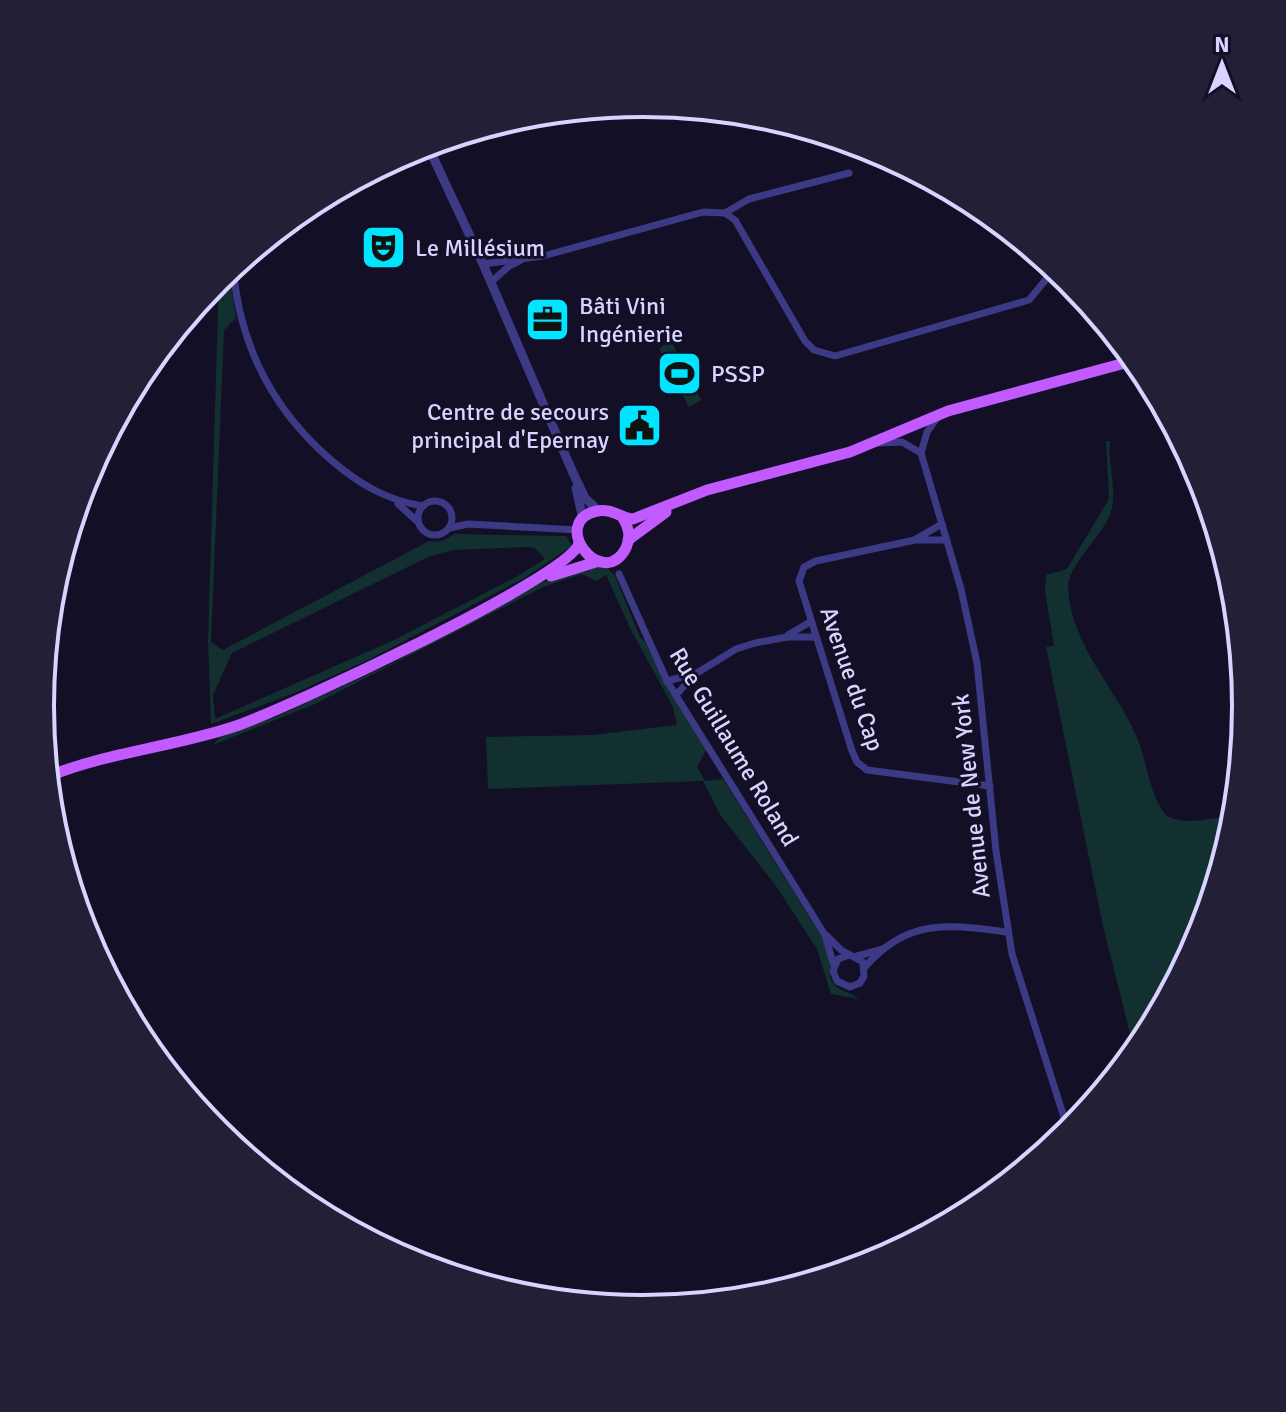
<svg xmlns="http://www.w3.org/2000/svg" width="1286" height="1412" font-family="Signika,sans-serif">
	<rect width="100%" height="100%" fill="#130f26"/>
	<g fill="#12302f" fill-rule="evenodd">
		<path d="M229,269L236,318L224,330L211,642L223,650L429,541C439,543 446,540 454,534L566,536L572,546L526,577L368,660L292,694L211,724L208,640L219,277ZM526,547L535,548L545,559L514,578L392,641L215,719L213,695L232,653L428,557L454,550Z"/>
		<path d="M671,341L701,400L689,407L659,348Z"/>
		<path d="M1106,441H1110C1107,466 1120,495 1108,519C1099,537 1068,568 1068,586C1070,646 1117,688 1138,740C1146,760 1153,808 1169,817C1186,826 1216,817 1235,816L1200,937L1144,1041L1135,1053L1103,926L1046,647L1054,646L1045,591L1046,575L1067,569L1109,499Z"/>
		<path d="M591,563L607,567L615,576L640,637L645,642L664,680L706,750L697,767L705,781L723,779L823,939C825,944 829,951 830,957C832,968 825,978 837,987C844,992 852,993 859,999L831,994L817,949L776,886L719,813L703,781L488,789L486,737L592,735L677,725L673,707L631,630L606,575L596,581L582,574L543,587L315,704L213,745L220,737L278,716L397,661L432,639L541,583Z"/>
	</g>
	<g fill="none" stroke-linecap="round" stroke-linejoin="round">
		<g stroke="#3d3a85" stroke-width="7">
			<path d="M725,213L749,199L849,173"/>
			<path d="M483,264L543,256L703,212L725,213L735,220L805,341L814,350L835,356L1029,300L1048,277"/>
			<path d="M233,266C239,344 272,409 331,460C359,484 386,500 423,506"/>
			<path d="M491,282L508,267L521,260"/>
			<path d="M879,443L902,442L921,453L927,432L937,418"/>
			<path d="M921,453L961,589L977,663L996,851L1012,954L1069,1133"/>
			<circle cx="435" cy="518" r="17"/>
			<path d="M398,504L418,522"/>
			<path d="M449,528L468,524L578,530"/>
			<path d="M916,539L942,524"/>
			<path d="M947,540H915L816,561L804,567L799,581L852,751L857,762L867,770L990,786"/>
			<path d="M619,574L667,681L825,935L834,966"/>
			<path d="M788,635L810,622"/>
			<path d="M667,681L697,673L736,649L755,643L787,637H815"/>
			<path d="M676,695L695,674"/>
			<path d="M827,936L841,950L863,962L864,976L860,983L850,987L837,981L833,971L838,959L849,955"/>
			<path d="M857,956L883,949"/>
			<path d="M865,967C908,917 949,925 1008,932"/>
		</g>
		<g stroke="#3d3a85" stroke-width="9">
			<path d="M427,144L483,264L573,473L585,498L598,510"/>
			<path d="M576,488L583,519"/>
		</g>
		<g stroke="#c25bff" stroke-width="11">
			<path d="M623,518C629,528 631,537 626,548C602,593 548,521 597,511C611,508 621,518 633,519L707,490L850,452L948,411L1136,360"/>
			<path d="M628,540L666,512"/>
			<path d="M551,576L599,561"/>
			<path d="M47,777C107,752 174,747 236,726C285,709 564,580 579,544"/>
		</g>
	</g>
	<defs>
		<symbol id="theatre-square" viewBox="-11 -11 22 22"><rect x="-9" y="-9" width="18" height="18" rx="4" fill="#00e5ff" stroke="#130f26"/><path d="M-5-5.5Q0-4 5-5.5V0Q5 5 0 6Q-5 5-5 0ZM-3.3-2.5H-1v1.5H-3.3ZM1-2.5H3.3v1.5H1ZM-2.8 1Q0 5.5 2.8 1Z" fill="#111"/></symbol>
		<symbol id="office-square" viewBox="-11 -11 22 22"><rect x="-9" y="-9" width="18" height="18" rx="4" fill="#00e5ff" stroke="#130f26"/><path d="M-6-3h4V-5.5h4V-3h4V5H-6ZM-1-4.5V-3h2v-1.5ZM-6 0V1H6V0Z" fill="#111"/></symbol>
		<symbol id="stadium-square" viewBox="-11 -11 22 22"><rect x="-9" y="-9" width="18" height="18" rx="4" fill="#00e5ff" stroke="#130f26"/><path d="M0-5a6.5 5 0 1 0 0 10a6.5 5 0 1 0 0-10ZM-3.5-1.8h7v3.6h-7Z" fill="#111"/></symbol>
		<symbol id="civic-square" viewBox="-11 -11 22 22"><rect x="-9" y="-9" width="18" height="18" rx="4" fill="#00e5ff" stroke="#130f26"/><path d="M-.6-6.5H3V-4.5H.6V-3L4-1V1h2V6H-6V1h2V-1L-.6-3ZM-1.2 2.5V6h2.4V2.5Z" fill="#111"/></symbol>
	</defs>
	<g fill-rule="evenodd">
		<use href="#theatre-square" x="358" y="222" width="51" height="51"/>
		<use href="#office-square" x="522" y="294" width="51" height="51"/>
		<use href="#stadium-square" x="654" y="348" width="51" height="51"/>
		<use href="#civic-square" x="614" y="400" width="51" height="51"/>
	</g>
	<g text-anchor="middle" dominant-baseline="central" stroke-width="6" stroke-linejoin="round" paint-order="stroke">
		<g font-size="24" fill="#d9d4ff" stroke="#130f26" text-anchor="start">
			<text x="415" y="248">Le Millésium</text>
			<text x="579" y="306">Bâti Vini<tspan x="579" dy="28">Ingénierie</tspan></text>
			<text x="711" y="374">PSSP</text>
			<text x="609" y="412" text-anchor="end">Centre de secours<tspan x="609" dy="28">principal d'Epernay</tspan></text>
		</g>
		<g font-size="24" fill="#d9d4ff" stroke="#130f26">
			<text transform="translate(852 679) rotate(71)">Avenue du Cap</text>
			<text transform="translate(734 747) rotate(59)">Rue Guillaume Roland</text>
			<text transform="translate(971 796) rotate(-96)">Avenue de New York</text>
		</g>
	</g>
	<path d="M0 0H1286V1412H0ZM54 706a589 589 0 1 1 1178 0a589 589 0 1 1-1178 0Z" fill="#231f37" fill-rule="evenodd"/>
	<path fill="none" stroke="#d9d4ff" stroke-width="4" d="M54 706a589 589 0 1 1 1178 0a589 589 0 1 1-1178 0Z"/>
	<g transform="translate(1222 64)" stroke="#130f26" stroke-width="6" paint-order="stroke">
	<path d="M0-6L14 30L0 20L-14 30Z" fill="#d9d4ff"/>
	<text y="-12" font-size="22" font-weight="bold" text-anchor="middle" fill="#d9d4ff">N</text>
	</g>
</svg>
